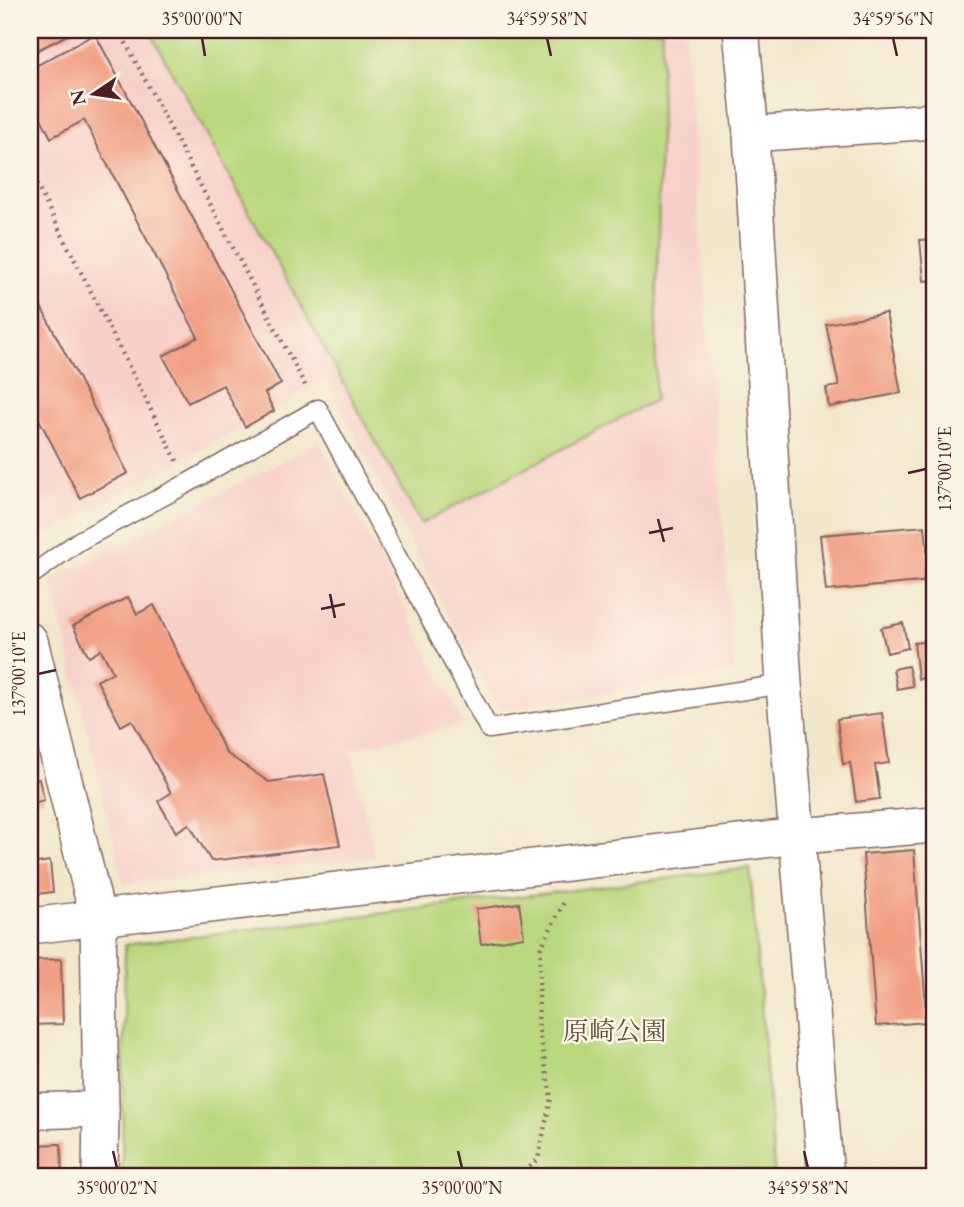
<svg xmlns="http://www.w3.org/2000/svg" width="964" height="1207" font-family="'EB Garamond','Noto Serif JP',serif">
	<rect width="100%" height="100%" fill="#fcf5e5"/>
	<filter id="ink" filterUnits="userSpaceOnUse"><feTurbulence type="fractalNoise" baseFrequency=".0143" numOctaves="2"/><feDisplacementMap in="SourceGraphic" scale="14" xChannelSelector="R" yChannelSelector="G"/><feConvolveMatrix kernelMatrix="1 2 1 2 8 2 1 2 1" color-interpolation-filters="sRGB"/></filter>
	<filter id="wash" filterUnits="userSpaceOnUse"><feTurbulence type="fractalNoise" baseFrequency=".00686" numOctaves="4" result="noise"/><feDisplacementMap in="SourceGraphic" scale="28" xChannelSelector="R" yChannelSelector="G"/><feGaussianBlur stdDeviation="1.57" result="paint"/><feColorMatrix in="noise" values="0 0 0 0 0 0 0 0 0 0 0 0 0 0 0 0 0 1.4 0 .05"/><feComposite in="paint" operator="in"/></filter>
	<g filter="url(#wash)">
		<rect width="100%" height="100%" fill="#f1e7cb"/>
		<g fill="#f7d0c9">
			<path d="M30,30H685L734,672L498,710L326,380L30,544Z"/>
			<path d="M320,442L464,724L351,749L375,857L124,884L51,580Z"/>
		</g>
		<g fill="#b9d87e" stroke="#827c54" stroke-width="2">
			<path d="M149,30H662L655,400L421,524Z"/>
			<path d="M750,868L775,1177H122L125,945Z"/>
		</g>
		<g id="blocks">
			<g fill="#f19e82">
				<path d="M30,30H77L30,54Z"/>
				<path d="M95,34L281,384L265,393L274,411L245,427L223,385L188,403L163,356L198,337L84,120L51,138L30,97V69Z"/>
				<path d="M934,239V280L924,281L920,240Z"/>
				<path d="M30,286L128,473L80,498L30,402Z"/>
				<path d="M886,313L901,393L829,407L826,388L839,386L826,324Z"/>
				<path d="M925,526L930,581L826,591L820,535Z"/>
				<path d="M128,597L137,614L154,605L226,753L269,782L324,774L340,845L211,861L189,824L176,832L158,801L171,793L132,720L121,726L97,681L113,672L101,650L89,657L73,626Z"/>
				<path d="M934,598V619H930L928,599Z"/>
				<path d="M903,623L908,648L887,653L881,628Z"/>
				<path d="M929,631H934V677L918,679L914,643L931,641Z"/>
				<path d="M908,666L913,686L897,689L893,669Z"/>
				<path d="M882,713L889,763L875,765L880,799L856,802L850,763L843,764L837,719Z"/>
				<path d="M39,779L44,800L30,804V781Z"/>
				<path d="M914,850L927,1022L876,1026L863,854Z"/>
				<path d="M50,861L53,892L30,895V864Z"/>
				<path d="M519,903L524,937L481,944L476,909Z"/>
				<path d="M61,959L63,1024L30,1025L31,960Z"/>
				<path d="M61,1144L62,1177H30V1145Z"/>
			</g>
		</g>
	</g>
	<g filter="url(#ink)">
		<use href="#blocks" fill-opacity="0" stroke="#846563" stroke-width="2"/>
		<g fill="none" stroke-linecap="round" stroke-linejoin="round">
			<defs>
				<path id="service" d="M30,576L79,541L188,483L318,409L489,729L784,684"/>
				<g id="minor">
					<path d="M741,30L751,134L784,684L826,1177"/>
					<path d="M751,134L934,121"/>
					<path d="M30,641L98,919L101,1109L100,1177"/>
					<path d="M30,926L798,836L934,825"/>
					<path d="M30,1111L101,1109"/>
				</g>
			</defs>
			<use href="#service" stroke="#846563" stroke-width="21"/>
			<use href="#minor" stroke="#846563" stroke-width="38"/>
			<g stroke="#846563" stroke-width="4.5" stroke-dasharray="2 5" stroke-linecap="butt">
				<path d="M119,30L306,387"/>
				<path d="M30,172L177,461"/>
				<path d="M520,1177L538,1159L551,1098L538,1023L541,948L565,900"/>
			</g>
			<use href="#service" stroke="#fff" stroke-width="18"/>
			<use href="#minor" stroke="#fff" stroke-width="35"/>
		</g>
	</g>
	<path fill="none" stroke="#4a1f2b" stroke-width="2.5" d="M202,38L205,56M547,38L551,56M893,38L897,56M908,473L926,469M658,519L664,542M649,533L673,528M330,594L335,618M321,609L345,604M38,674L56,670M113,1151L117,1168M458,1151L462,1168M804,1151L808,1168"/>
	<g text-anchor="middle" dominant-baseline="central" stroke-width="5" stroke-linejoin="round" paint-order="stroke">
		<g font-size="26" fill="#664d40" stroke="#fcf5e5">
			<text x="615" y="1031">原崎公園</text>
		</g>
	</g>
	<rect width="964" height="1207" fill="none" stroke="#fcf5e5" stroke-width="77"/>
	<g transform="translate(94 94) rotate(257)" stroke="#fcf5e5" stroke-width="5" paint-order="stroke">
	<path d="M0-5L12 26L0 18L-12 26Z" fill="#4a1f2b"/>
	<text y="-10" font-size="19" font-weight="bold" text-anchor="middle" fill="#4a1f2b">N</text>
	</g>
	<rect x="38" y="38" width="888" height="1130" fill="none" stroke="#4a1f2b" stroke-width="2.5"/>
	<g font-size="18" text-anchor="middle" fill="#4a1f2b">
		<text x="202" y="25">35°00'00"N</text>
		<text x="547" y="25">34°59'58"N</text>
		<text x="893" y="25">34°59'56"N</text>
		<text transform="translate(945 469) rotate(-90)" y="6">137°00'10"E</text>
		<text transform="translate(19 674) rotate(-90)" y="6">137°00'10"E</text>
		<text x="117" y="1194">35°00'02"N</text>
		<text x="462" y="1194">35°00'00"N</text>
		<text x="808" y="1194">34°59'58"N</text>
	</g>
</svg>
